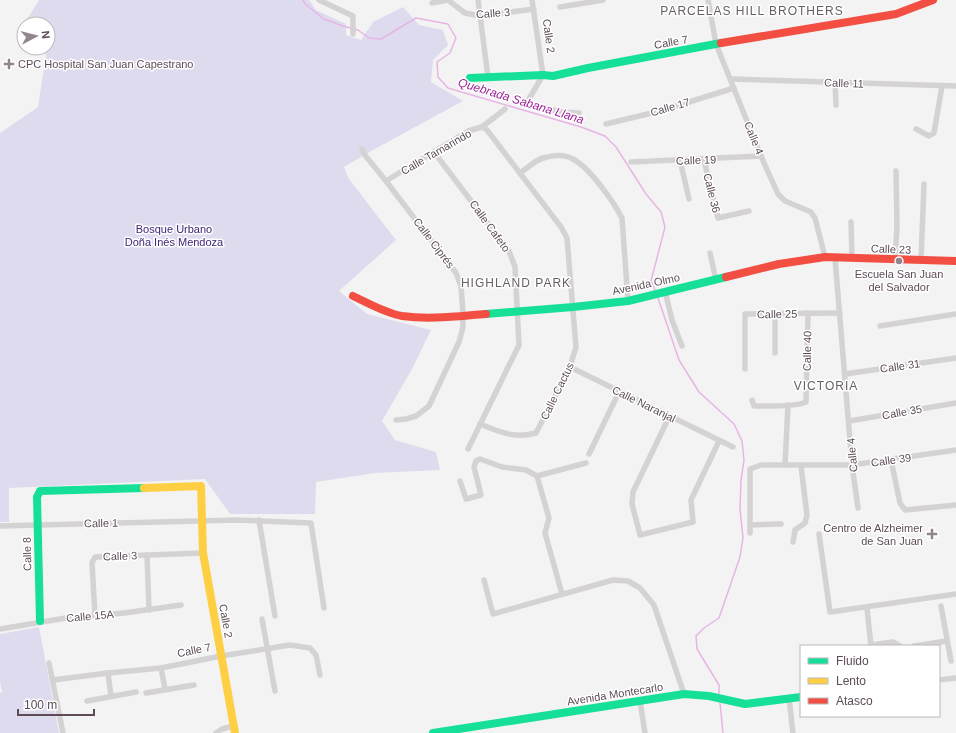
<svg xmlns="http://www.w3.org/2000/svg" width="956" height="733" font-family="Arial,sans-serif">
	<rect width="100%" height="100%" fill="#f3f3f3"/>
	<g fill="#dfdbef">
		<path d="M39,0H309L316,10L346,24V35L361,40L373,22L403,7L419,25L443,30L448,45L433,60L431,82L463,101L373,150L344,167L349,179L396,240L339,291L367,314L431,330L412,369L382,421L395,440L436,452L440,470L375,473L316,482L315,514H230L205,479L9,488V522H0V133L38,107L46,55L41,48H48V24H24Z"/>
		<path d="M39,627L59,733H0V693L2,692L0,682V634Z"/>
	</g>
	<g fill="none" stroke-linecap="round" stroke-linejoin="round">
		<g stroke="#e7b5e5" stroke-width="1.5">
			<path d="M303,0L305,4L324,19L343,26L358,30L369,38L381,39L416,18L448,24L456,38L450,53L437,62L438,77L448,88L581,127L605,136L616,147L646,194L661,212L665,227L651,281L655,290"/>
			<path d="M658,298L679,360L699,392L734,424L742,441L744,460L741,481L740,509L743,538L740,557L719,618L704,628L696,636L697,649L719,685V694"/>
			<path d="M720,703L723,733"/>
		</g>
		<g stroke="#d5d2d4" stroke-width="5.5">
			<path d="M319,0L353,16V34"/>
			<path d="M478,0L488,77"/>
			<path d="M532,0L543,75L529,99L532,105L562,112L579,113"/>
			<path d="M708,0L716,44L761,156L778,194L785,201L811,212L815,218L825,257"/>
			<path d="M432,3L448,0L465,13L480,16L534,9"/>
			<path d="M560,7L603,0"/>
			<path d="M731,79L956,86"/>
			<path d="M835,82L836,105"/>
			<path d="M606,124L660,111L734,88"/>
			<path d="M916,129L929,136L934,133L942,86"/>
			<path d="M362,149L364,154L386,181L456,273L461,286L463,314V327L459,342L429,406L416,416L406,419L396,420"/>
			<path d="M434,152L509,251L515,267L519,345L468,449"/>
			<path d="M680,160L689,199"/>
			<path d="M704,160L718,218L749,211"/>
			<path d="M631,162L761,156"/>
			<path d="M520,173C527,169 535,160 543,158C553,155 564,154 573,159C590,168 613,201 622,218L628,301"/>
			<path d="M386,181L468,131L482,127L505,109"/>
			<path d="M851,222L852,258"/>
			<path d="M710,253L716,280"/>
			<path d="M835,258L852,465L858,508"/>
			<path d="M895,260L897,227L896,171"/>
			<path d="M921,261L924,184"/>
			<path d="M665,291L672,320L682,346"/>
			<path d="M775,314V353"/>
			<path d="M880,326L956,314"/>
			<path d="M570,367L733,447"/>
			<path d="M745,369V314L840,313"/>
			<path d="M845,374L956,358"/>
			<path d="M752,400L754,406C765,406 798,407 806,402L808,313"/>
			<path d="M669,417L633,492L632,504L640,535L693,522L691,500L719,441"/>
			<path d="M849,421L956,403"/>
			<path d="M480,424C500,432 515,439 536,433L570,367L576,347L567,238L561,227L487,130L482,127"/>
			<path d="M589,454L619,392"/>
			<path d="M891,460L900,503L905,510L956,505"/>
			<path d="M785,465L788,405"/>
			<path d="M537,476L586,463"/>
			<path d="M460,481L466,499L481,495L474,467L476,461L480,459L502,467L526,470L537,476L549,518L545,533L562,594"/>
			<path d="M259,520L275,616"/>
			<path d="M750,525L781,524"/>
			<path d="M0,526L237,520L311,523L324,608"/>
			<path d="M750,533V469L761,465H852L956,450"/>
			<path d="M819,534L830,612L956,594"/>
			<path d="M793,542L795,530L805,523L807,515L801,466"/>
			<path d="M147,555L149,610"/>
			<path d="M484,580L493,614L613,580L628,581L640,588L654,605L684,694"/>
			<path d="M941,606L951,661"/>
			<path d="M867,608L871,646"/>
			<path d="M95,615L92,563L95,557L203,553"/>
			<path d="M262,619L275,691"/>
			<path d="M0,629L66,618L124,613L181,605"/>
			<path d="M871,645L893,642L900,646"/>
			<path d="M914,646L947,641"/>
			<path d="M49,663L63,733"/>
			<path d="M161,668L165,689"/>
			<path d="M108,673L111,696"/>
			<path d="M53,680L108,673L161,668L221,656L290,645L310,648L316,655L320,675"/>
			<path d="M939,680L956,678"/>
			<path d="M146,693L194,685"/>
			<path d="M789,698L793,733"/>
			<path d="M87,701L136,692"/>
			<path d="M640,701L645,733"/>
			<path d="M216,733L222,729L233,726"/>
		</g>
		<g stroke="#16e098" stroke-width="8">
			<path d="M470,78L543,75L553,76L588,68L721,43"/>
			<path d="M486,314L573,307L628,301L726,277"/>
			<path d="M40,621L37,497L40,491L144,488"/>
			<path d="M433,733L684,694L709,696L745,704L801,697"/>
		</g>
		<path stroke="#ffcf43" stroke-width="8" d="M144,488L201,486L203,553L235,733"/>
		<g stroke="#f24e42" stroke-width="8">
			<path d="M721,43L896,14L933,0"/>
			<path d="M726,277L779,264L825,257L956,261"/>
			<path d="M353,296C368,303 385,313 402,316C430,320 459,316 486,314"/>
		</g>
	</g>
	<g fill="#92868e" stroke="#fff" stroke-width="1.5">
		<path d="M7 58h4v4h4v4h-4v4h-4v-4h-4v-4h4z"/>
		<circle cx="899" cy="261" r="4"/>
		<path d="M930 528h4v4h4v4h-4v4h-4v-4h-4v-4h4z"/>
	</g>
	<g text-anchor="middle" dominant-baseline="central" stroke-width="3" stroke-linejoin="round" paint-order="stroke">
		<g font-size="11" fill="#5d4c58" stroke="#fff">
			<text transform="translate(493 13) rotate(-4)">Calle 3</text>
			<text transform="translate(549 36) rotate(82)">Calle 2</text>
			<text transform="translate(671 42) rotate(-10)">Calle 7</text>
			<text transform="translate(844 83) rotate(2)">Calle 11</text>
			<text transform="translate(670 107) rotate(-16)">Calle 17</text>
			<text transform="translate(754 138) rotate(68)">Calle 4</text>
			<text transform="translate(436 152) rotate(-30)">Calle Tamarindo</text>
			<text transform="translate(696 160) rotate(-2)">Calle 19</text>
			<text transform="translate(712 193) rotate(76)">Calle 36</text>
			<text transform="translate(490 226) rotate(54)">Calle Cafeto</text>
			<text transform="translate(434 243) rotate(53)">Calle Ciprés</text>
			<text transform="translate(891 249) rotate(2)">Calle 23</text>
			<text transform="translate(646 284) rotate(-12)">Avenida Olmo</text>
			<text transform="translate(777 314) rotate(-1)">Calle 25</text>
			<text transform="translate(807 351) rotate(-89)">Calle 40</text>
			<text transform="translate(900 366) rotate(-8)">Calle 31</text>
			<text transform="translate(557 391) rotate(-64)">Calle Cactus</text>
			<text transform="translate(644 404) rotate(26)">Calle Naranjal</text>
			<text transform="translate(902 412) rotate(-10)">Calle 35</text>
			<text transform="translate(852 455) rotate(-95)">Calle 4</text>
			<text transform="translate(891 460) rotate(-8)">Calle 39</text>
			<text transform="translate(101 523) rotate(-1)">Calle 1</text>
			<text transform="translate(27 554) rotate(-91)">Calle 8</text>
			<text transform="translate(120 556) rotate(-2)">Calle 3</text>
			<text transform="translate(90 616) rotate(-5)">Calle 15A</text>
			<text transform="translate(226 621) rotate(80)">Calle 2</text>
			<text transform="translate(194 650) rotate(-11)">Calle 7</text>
			<text transform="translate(615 694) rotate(-9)">Avenida Montecarlo</text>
		</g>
		<g font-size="11" fill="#5d4c58" stroke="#fff" text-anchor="start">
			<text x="18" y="64">CPC Hospital San Juan Capestrano</text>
			<text x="899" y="274" text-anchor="middle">Escuela San Juan<tspan x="899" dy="13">del Salvador</tspan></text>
			<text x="923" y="528" text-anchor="end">Centro de Alzheimer<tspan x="923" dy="13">de San Juan</tspan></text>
		</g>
		<g font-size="11" fill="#402477" stroke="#fff">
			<text x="174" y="229">Bosque Urbano<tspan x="174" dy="13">Doña Inés Mendoza</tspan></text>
		</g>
		<g font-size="12" letter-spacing="1" fill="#665f63" stroke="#fff">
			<text x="752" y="11">PARCELAS HILL BROTHERS</text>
			<text x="516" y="283">HIGHLAND PARK</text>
			<text x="826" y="386">VICTORIA</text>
		</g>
		<g font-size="12" font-style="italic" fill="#9d1f97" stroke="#fff">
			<text transform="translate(521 101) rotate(17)">Quebrada Sabana Llana</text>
		</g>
	</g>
	<rect x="800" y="645" width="140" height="72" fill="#ffffff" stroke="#beb7bc"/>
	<rect x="808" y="658" width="20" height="6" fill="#16e098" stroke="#beb7bc"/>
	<text x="836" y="665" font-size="12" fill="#5d4c58">Fluido</text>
	<rect x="808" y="678" width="20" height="6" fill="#ffcf43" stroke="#beb7bc"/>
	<text x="836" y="685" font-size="12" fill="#5d4c58">Lento</text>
	<rect x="808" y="698" width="20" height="6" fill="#f24e42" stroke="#beb7bc"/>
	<text x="836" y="705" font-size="12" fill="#5d4c58">Atasco</text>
	<g transform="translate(36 36) rotate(83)"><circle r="19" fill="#ffffff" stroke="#beb7bc"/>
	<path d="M0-3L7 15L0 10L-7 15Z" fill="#92868e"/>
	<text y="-6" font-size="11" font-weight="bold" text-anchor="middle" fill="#5d4c58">N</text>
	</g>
	<path d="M18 709v6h76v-6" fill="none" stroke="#5d4c58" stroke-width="2"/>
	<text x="24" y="709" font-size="12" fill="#5d4c58" stroke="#ffffff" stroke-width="3" paint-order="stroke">100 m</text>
</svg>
